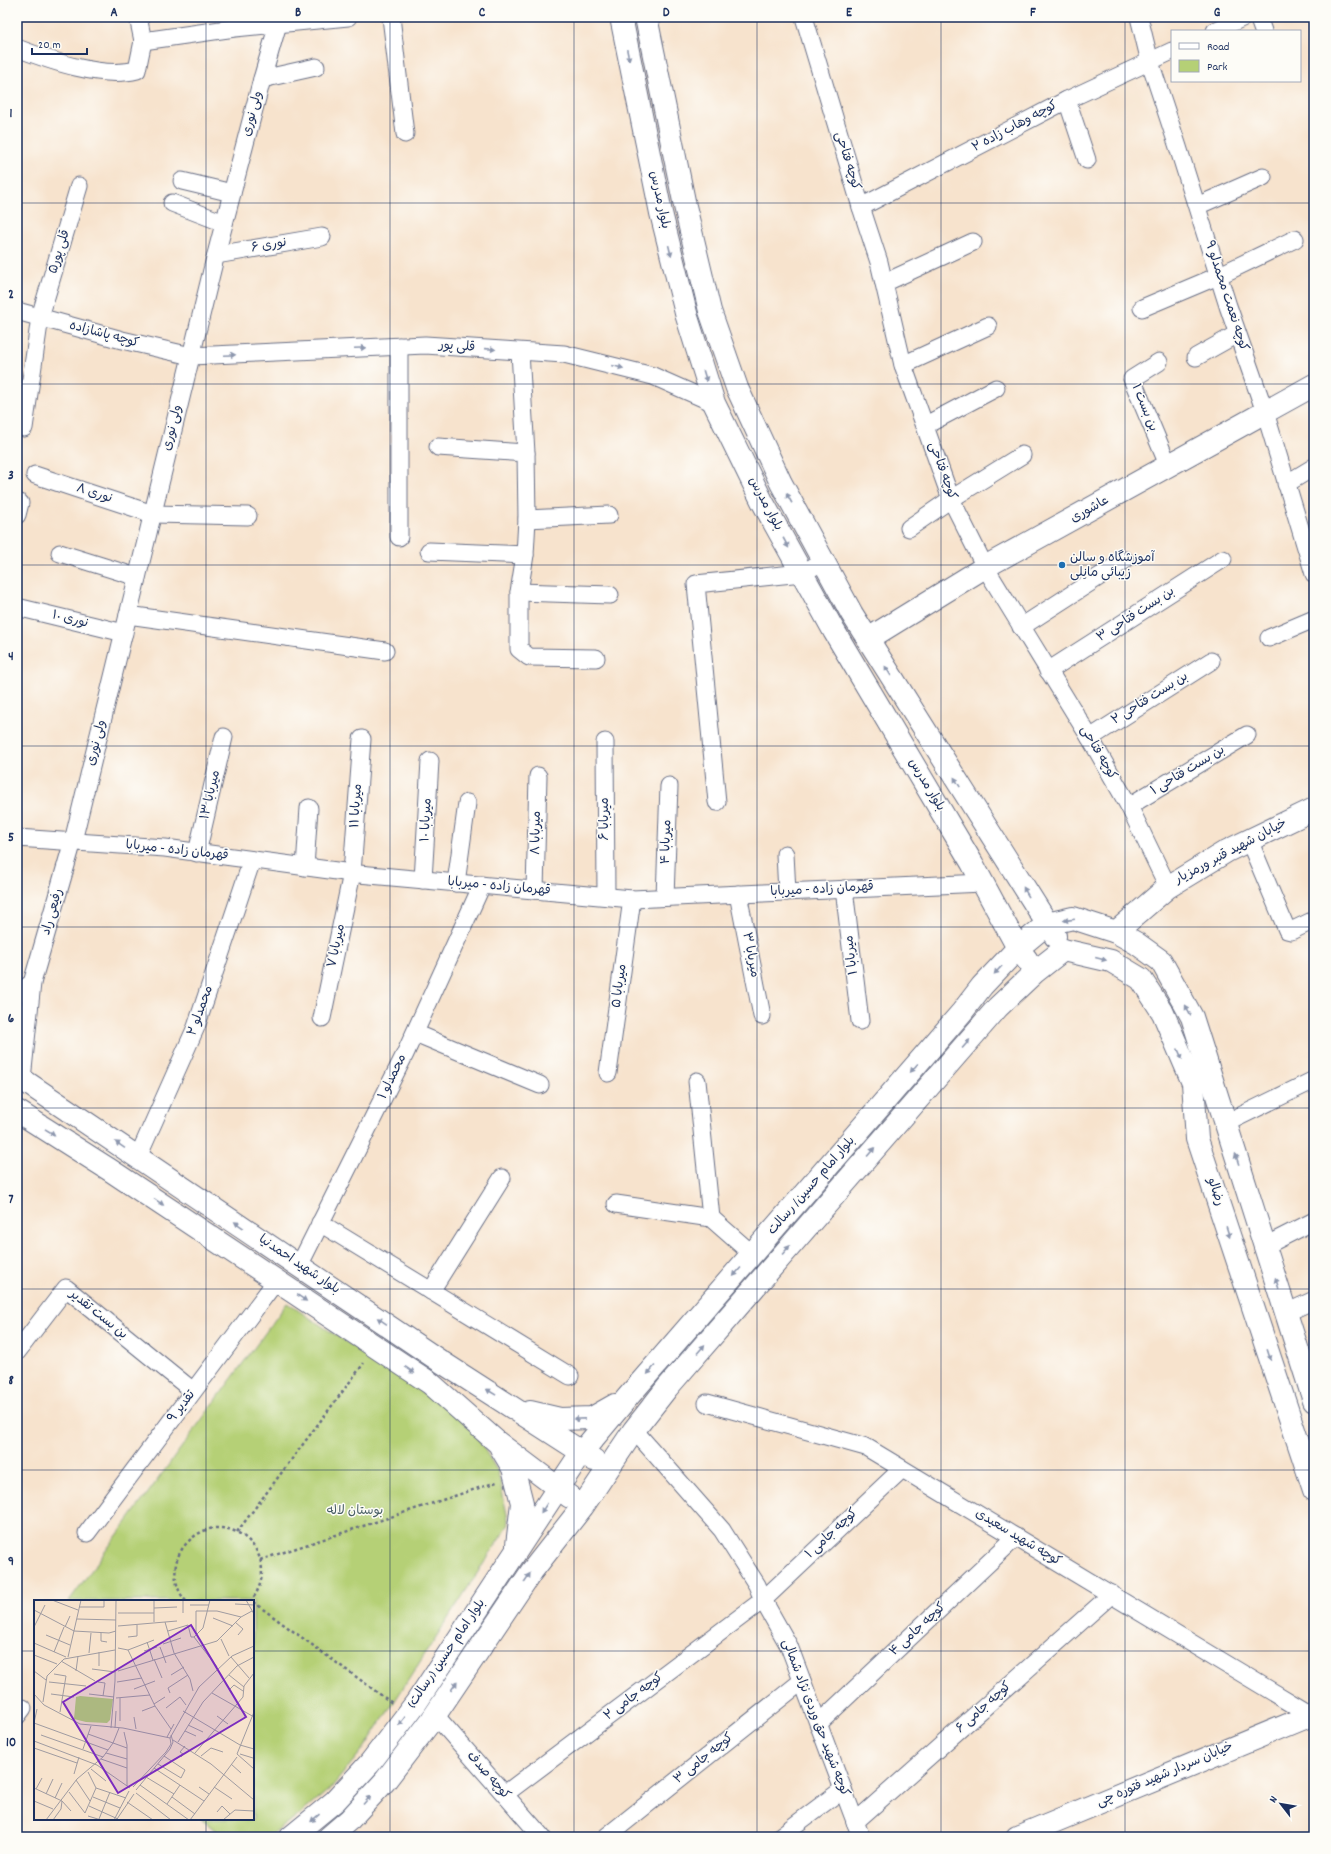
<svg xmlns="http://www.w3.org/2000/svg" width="1331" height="1854" font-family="Dekko,'Playpen Sans Arabic',sans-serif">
	<rect width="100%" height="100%" fill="#fdfcf7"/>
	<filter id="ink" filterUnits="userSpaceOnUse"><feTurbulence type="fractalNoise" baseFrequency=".025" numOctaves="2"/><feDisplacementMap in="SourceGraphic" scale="8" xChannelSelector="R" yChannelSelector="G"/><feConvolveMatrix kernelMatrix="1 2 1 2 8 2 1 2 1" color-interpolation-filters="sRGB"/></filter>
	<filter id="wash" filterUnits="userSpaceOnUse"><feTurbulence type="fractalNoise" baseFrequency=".012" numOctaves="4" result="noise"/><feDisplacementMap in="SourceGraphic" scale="16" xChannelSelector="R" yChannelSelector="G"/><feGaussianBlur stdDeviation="0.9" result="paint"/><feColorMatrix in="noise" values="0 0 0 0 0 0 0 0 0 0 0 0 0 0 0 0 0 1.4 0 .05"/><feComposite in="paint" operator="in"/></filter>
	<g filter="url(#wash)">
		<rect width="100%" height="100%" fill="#f7e3cd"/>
		<path fill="#b5d076" stroke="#68806a" d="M287,1303L457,1415L477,1437L498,1472L509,1524L365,1747L331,1788L293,1820L267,1837H224L201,1819H253V1601H69Z"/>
	</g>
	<g filter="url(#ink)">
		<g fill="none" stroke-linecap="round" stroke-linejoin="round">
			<defs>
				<g id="street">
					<path d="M138,17L143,41L235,28L348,17"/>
					<path d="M391,17L405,134"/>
					<path d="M804,17L861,207L879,262L903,365L951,499L985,567L1090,738L1129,806L1168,887"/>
					<path d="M1139,17L1150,62L1178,147L1228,306L1265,412L1314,574"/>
					<path d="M1258,17L1263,31"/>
					<path d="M1215,31L1244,17"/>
					<path d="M17,48C51,61 102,79 137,70L143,41"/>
					<path d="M262,79L316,67"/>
					<path d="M1067,100L1087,160"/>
					<path d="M182,181L232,193"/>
					<path d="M172,203L224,223"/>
					<path d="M1197,206L1263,177"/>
					<path d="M861,207L1067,100L1172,51"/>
					<path d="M216,255L322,237"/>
					<path d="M884,283L973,242"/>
					<path d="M1142,308L1218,276L1295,239"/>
					<path d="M17,311L122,340L191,356L425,345L564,354L653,376L714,403"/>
					<path d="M520,352L526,453L527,519L525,555L519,592V649L529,657L596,658"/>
					<path d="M1196,357L1237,334"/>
					<path d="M1159,362L1132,379L1169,467"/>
					<path d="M903,365L988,326"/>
					<path d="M926,425L996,388"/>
					<path d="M24,428L40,317L79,186"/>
					<path d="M438,447L526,453"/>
					<path d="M35,475L153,514L248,516"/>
					<path d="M1286,484L1314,467"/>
					<path d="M17,515L20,503"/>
					<path d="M527,519L609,515"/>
					<path d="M909,528L951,499L1022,455"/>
					<path d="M399,537V346"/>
					<path d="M429,551L525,555"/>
					<path d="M60,553L137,577"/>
					<path d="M519,592L610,595"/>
					<path d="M17,607L124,633"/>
					<path d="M128,615L385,651"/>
					<path d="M1021,627L1125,560"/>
					<path d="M1269,638L1314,619"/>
					<path d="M1048,671L1223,559"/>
					<path d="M1090,738L1211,661"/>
					<path d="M605,742L606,896"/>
					<path d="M717,802L696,584L802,573L824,561"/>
					<path d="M1129,806L1247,735"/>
					<path d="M17,838L165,848L359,874L632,899L983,883"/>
					<path d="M1249,840L1287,930L1291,931L1314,920"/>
					<path d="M197,853L224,737"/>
					<path d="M785,854L787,892"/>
					<path d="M305,867L309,808"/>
					<path d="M423,880L430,761"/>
					<path d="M456,883L467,803"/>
					<path d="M844,889L860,1021"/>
					<path d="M535,890L538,776"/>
					<path d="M738,894L762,1016"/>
					<path d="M665,897L669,786"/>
					<path d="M17,993L32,983"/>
					<path d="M322,1018L352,873L362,739"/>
					<path d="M415,1033L540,1085"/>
					<path d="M608,1073L632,899"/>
					<path d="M22,1079L32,983L73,841L214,262L262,79L280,17"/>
					<path d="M697,1081L711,1218"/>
					<path d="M1226,1123L1314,1080"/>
					<path d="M138,1157L196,1027L252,860"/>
					<path d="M616,1204L711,1218L752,1254"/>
					<path d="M320,1223L570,1376"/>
					<path d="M1265,1246L1314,1221"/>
					<path d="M299,1266L405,1054L482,885"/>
					<path d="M431,1291L502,1178"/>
					<path d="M1286,1313L1314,1300"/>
					<path d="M17,1352L66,1288L193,1391"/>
					<path d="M707,1403L866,1447L1311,1715"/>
					<path d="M634,1430L722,1530L757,1585L763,1600L789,1646L861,1837"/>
					<path d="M87,1533L276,1281"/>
					<path d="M435,1715L542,1837"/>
					<path d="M17,1716L23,1708"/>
					<path d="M819,1723L1016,1537"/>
					<path d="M505,1794L763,1600L902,1469"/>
					<path d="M855,1822L1112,1594"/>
					<path d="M606,1837L802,1681"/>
					<path d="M779,1837L843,1789"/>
				</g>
				<g id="secondary">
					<path d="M621,17L661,213L687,317L714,403L762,501L834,631L972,863L1018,948L1027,960"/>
					<path d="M646,17L685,206L710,311L737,388L781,483L852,614L1055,936"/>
					<path d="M868,639L985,567L1314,385"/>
					<path d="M1116,932L1168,887L1227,851L1314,809"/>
					<path d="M1063,950L1111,961L1141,979L1163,1013L1193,1083L1197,1139L1314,1490"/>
					<path d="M17,1076L440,1361L594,1460"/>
					<path d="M17,1111L110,1170L430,1383L497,1442L570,1497"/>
					<path d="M530,1412L560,1419L592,1418L615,1405"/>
					<path d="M501,1448L513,1468L522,1503L517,1545"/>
					<path d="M291,1837L335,1801L370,1763L416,1703L581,1453L627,1398L962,1012L982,986L1018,948L1047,924L1073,918L1116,932L1136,943L1161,961L1192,1017L1314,1401"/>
					<path d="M329,1837L350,1819L385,1781L431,1721L532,1571L583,1506L634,1430L667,1388L998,1007L1035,972L1063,950"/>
					<path d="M1017,1837L1314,1714"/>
				</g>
			</defs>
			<use href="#street" stroke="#686e85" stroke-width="19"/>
			<use href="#secondary" stroke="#686e85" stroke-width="24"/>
			<g stroke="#686e85" stroke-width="2.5" stroke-dasharray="3 3" stroke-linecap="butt">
				<path d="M237,1532L364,1363"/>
				<path d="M260,1560L497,1482"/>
				<path d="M186,1601C177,1592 174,1577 176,1564C178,1554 183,1546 191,1539C229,1505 286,1556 251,1601"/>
				<path d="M253,1602L392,1703"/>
			</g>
			<use href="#street" stroke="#fff" stroke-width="17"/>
			<use href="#secondary" stroke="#fff" stroke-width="22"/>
		</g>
		<defs><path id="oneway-solid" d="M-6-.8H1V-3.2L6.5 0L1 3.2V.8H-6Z"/></defs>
		<g fill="#8d97ae">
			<use href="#oneway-solid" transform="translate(628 55) rotate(78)"/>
			<use href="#oneway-solid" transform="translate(670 251) rotate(76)"/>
			<use href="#oneway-solid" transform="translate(360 348) rotate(-3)"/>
			<use href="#oneway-solid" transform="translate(490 349) rotate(4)"/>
			<use href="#oneway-solid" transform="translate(230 355) rotate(-2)"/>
			<use href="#oneway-solid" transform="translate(618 367) rotate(14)"/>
			<use href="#oneway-solid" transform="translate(705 376) rotate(73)"/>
			<use href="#oneway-solid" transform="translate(789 498) rotate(-119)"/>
			<use href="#oneway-solid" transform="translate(786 543) rotate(61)"/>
			<use href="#oneway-solid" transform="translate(888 671) rotate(-122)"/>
			<use href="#oneway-solid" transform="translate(957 782) rotate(-122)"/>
			<use href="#oneway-solid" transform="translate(1026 892) rotate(-120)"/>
			<use href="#oneway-solid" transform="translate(1069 920) rotate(173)"/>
			<use href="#oneway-solid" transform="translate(1101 959) rotate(14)"/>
			<use href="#oneway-solid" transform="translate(998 970) rotate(133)"/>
			<use href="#oneway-solid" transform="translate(1188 1010) rotate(-119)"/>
			<use href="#oneway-solid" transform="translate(966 1044) rotate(-49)"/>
			<use href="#oneway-solid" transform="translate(1180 1054) rotate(67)"/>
			<use href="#oneway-solid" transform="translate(914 1068) rotate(131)"/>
			<use href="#oneway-solid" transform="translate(50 1132) rotate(32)"/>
			<use href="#oneway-solid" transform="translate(120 1145) rotate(-146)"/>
			<use href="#oneway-solid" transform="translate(871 1152) rotate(-49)"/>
			<use href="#oneway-solid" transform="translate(1237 1159) rotate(-108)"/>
			<use href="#oneway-solid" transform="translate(159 1202) rotate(34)"/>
			<use href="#oneway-solid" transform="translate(239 1225) rotate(-146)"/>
			<use href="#oneway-solid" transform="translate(1228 1232) rotate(72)"/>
			<use href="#oneway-solid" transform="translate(786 1250) rotate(-49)"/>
			<use href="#oneway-solid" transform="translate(737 1272) rotate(131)"/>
			<use href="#oneway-solid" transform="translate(1277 1283) rotate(-108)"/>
			<use href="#oneway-solid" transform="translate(302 1298) rotate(34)"/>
			<use href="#oneway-solid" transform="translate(382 1321) rotate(-146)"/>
			<use href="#oneway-solid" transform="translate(701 1349) rotate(-49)"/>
			<use href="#oneway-solid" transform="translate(1269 1355) rotate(72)"/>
			<use href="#oneway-solid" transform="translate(410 1370) rotate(34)"/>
			<use href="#oneway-solid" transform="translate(651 1370) rotate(131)"/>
			<use href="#oneway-solid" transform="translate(491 1392) rotate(-148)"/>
			<use href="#oneway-solid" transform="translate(579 1419) rotate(179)"/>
			<use href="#oneway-solid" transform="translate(544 1508) rotate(124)"/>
			<use href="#oneway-solid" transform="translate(527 1578) rotate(-56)"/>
			<use href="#oneway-solid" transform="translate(454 1686) rotate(-56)"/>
			<use href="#oneway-solid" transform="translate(402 1721) rotate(127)"/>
			<use href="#oneway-solid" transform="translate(367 1800) rotate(-48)"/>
			<use href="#oneway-solid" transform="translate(315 1818) rotate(139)"/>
		</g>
	</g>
	<path fill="none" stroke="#1b2f5e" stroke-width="1" stroke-opacity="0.55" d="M206,17V1601M390,17V1837M574,17V1837M757,17V1837M941,17V1837M1125,17V1837M17,203H1314M17,384H1314M17,565H1314M17,746H1314M17,927H1314M17,1108H1314M17,1289H1314M17,1470H1314M17,1651H35M253,1651H1314M206,1819V1837"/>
	<circle fill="#1f6fb2" stroke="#fdfcf7" stroke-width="1.5" cx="1062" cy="565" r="4"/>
	<g text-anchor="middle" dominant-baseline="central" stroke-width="3" stroke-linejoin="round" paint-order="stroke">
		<g font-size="13" fill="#1b2f5e" stroke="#fdfcf7">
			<text transform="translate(253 114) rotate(-75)">ولی نوری</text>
			<text transform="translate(1015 127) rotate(-28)">کوچه وهاب زاده ۲</text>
			<text transform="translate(847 161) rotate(73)">کوچه فتاحی</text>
			<text transform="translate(659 200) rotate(78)">بلوار مدرس</text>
			<text transform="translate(269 246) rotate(-10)">نوری ۶</text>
			<text transform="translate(60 252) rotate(-73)">قلی پور۵</text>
			<text transform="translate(1226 296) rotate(72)">کوچه نعمت محمدلو ۹</text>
			<text transform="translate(104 335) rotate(15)">کوچه پاشازاده</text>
			<text transform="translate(457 347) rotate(4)">قلی پور</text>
			<text transform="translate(1144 408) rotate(68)">۱ بن بست</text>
			<text transform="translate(173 428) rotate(-76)">ولی نوری</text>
			<text transform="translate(942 471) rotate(70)">کوچه فتاحی</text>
			<text transform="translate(94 494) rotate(18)">نوری ۸</text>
			<text transform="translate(765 504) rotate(62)">بلوار مدرس</text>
			<text transform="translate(1090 510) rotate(-29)">عاشوری</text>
			<text transform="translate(1136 615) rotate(-33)">بن بست فتاحی ۳</text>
			<text transform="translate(70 620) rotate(14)">نوری ۱۰</text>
			<text transform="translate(1150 699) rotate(-32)">بن بست فتاحی ۲</text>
			<text transform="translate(97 743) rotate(-76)">ولی نوری</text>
			<text transform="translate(1098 753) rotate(60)">کوچه فتاحی</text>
			<text transform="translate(1188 771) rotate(-31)">بن بست فتاحی ۱</text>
			<text transform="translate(926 785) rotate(59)">بلوار مدرس</text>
			<text transform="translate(211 795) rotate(-77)">میربابا ۱۳</text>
			<text transform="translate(357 806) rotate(-86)">میربابا ۱۱</text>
			<text transform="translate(605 819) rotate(-90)">میربابا ۶</text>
			<text transform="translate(427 820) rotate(-87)">میربابا ۱۰</text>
			<text transform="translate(537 833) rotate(-89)">میربابا ۸</text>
			<text transform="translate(667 842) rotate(-88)">میربابا ۴</text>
			<text transform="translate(177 851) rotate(6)">قهرمان زاده - میربابا</text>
			<text transform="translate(1231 852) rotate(-28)">خیابان شهید قنبر ورمزیار</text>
			<text transform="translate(499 887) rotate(5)">قهرمان زاده - میربابا</text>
			<text transform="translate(822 890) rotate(-3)">قهرمان زاده - میربابا</text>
			<text transform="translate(53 912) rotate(-74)">رفیعی راد</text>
			<text transform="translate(337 946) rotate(-78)">میربابا ۷</text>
			<text transform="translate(750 955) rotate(79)">میربابا ۳</text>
			<text transform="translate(852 955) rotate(-97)">میربابا ۱</text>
			<text transform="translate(620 986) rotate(-82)">میربابا ۵</text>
			<text transform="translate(201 1011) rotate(-70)">محمدلو ۲</text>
			<text transform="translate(393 1077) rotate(-64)">محمدلو ۱</text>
			<text transform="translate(812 1186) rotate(-49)">بلوار امام حسین/ رسالت</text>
			<text transform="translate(1215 1192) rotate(72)">رضالو</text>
			<text transform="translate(299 1265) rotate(34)">بلوار شهید احمدنیا</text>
			<text transform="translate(98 1315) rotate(39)">بن بست تقدیر</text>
			<text transform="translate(182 1407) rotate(-53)">۹ تقدیر</text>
			<text transform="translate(832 1534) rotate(-43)">کوچه جامی ۱</text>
			<text transform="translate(1018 1538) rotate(31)">کوچه شهید سعیدی</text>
			<text transform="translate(918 1630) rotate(-43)">کوچه جامی ۴</text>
			<text transform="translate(447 1654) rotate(-56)">بلوار امام حسین (رسالت)</text>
			<text transform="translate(634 1697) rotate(-37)">کوچه جامی ۲</text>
			<text transform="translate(984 1708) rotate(-42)">کوچه جامی ۶</text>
			<text transform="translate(815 1718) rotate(69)">کوچه شهید حق وردی نژاد شمالی</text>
			<text transform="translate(704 1759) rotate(-39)">کوچه جامی ۳</text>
			<text transform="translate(1165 1775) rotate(-23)">خیابان سردار شهید فتوره چی</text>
			<text transform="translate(488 1776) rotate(49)">کوچه صدف</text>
		</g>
		<g font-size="13" fill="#1b2f5e" stroke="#fdfcf7" text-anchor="start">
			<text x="1070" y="558">آموزشگاه و سالن<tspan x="1070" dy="15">زیبائی مانِلی</tspan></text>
		</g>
		<g font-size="13" fill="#495f65" stroke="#fdfcf7">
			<text x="355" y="1511">بوستان لاله</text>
		</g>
	</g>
	<g transform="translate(34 1600)">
		<rect width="220" height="220" fill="#f7e3cd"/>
		<path d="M46,96L79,99L76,120L73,123L52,122L40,119L42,97Z" fill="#b5d076"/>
		<path fill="none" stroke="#9f9ba1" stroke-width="1" d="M18,0L44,10M120,0V22M176,0L169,28L160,37L183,67M212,0L220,14M201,4L220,5M156,5H175M45,7H70V0M120,8L143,7M0,10L40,31L75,33L82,31M84,13H120M149,13V0M179,18L199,26M43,19L82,20M131,22L140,53L156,79L159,91M201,22L209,29L204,35M84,26L143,21M0,27L11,5M31,27L36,16M134,31L154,25L157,37H160M67,33V41L73,42M162,34V11H183L207,17M12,35L36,45M94,37L103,36V25M187,39L195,56M113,42L119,60M0,43L32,57M129,44L147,38M126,47L132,63M84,48L94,50L121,106L137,129M94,50L120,40M110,51L123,47M20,52L30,27M65,52V66M55,53L57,33M0,55L23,64M34,57L47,0M197,57L215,78M120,59L128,78M27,61L61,81M58,69L81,72M0,71L12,80M42,71L44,56M84,71L183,41L207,17L218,11M20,74L32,76L26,112M137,75L150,67M195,75L210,87M15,82L52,86M64,82L71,83L69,96M83,82L108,78M100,89L121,81M195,90L200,85L209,91M136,93L134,88L154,75M178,93L220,117M0,94L10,105L46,124L89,128L136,138L165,87L198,56L220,46M17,94L40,97M55,94L80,97M82,98L116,95M9,102L13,76L30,59L81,50M120,104L131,97M132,108L146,97L152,105M3,109L0,123L74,150M108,111L121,106M149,111L206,145L220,149M220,112L203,154L220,169M183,116L194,124M100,117L102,129M86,121V98M154,125L169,132M77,128L81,81L82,0M81,128L82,111M151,131L162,136M90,132L93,145V186M54,134L93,148M7,135L69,157M133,137L140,124M139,140L177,164L220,200M0,141L63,165L96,188M144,142L169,102L203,66L220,57M0,148L43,163M49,149L57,126M72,153L93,159M161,153L209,97L210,86L220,73M206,154L219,158M167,156L177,148L189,152M147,157L149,154L146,152L151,146M67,159L93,168M124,164L147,178L151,170L130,156M197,164L207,173M120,168L170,201M57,169L72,181M54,172L62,188M40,174L45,157M112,177L140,194M42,180L56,201M106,185L155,220M99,187L132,152L137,144L136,138M165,187L175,194M180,187L198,199M0,188L28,201M2,189L8,178M102,190L136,149L139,142L137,135M35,192L51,213L62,188L92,198M102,193L137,220M12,194L19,179M59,197L86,208M138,197L161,214M21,198L28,183M0,201L19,209M93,202L119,220M133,204L146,185M55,206L84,219M183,212L188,206L196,214M54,216L67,220M65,219L76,192M83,219L100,194M12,220L43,179L69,157L79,143L85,128M19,220L27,209L28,201L37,211M80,220L95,191M156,220L203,157M189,220L201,210L220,211"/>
		<path fill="#7b2cbf" fill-opacity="0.15" stroke="#7b2cbf" stroke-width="2" d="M157,25L212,117L84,193L29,102Z"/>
		<rect width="220" height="220" fill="none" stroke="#1b2f5e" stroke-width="2"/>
	</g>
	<rect width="1331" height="1854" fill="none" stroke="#fdfcf7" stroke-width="44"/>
	<rect x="1171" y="30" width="130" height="52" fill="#fdfcf7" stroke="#a3aaba"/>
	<rect x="1179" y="43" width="20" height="6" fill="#ffffff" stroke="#a3aaba"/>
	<text x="1207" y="50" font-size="12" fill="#1b2f5e">Road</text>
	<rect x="1179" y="60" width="20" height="12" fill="#b5d076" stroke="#a3aaba"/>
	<text x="1207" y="70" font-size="12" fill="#1b2f5e">Park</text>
	<g transform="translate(1281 1804) rotate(301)" stroke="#fdfcf7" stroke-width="3" paint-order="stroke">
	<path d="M0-3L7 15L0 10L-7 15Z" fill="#1b2f5e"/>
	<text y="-6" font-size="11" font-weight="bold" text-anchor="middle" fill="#1b2f5e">N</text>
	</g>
	<path d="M32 48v6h55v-6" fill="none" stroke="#1b2f5e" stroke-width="2"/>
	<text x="38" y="48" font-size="12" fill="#1b2f5e" stroke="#fdfcf7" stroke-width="3" paint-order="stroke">20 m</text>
	<rect x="22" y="22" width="1287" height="1810" fill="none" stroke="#1b2f5e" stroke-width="1.5"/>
	<g font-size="13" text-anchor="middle" font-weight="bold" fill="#1b2f5e">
		<text x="114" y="16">A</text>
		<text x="298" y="16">B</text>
		<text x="482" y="16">C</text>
		<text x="666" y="16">D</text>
		<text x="849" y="16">E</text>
		<text x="1033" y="16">F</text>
		<text x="1217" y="16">G</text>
		<text x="11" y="117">1</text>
		<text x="11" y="298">2</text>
		<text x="11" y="479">3</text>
		<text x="11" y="660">4</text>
		<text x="11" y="841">5</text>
		<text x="11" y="1022">6</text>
		<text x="11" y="1203">7</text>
		<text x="11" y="1384">8</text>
		<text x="11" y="1565">9</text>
		<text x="11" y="1746">10</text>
	</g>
</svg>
